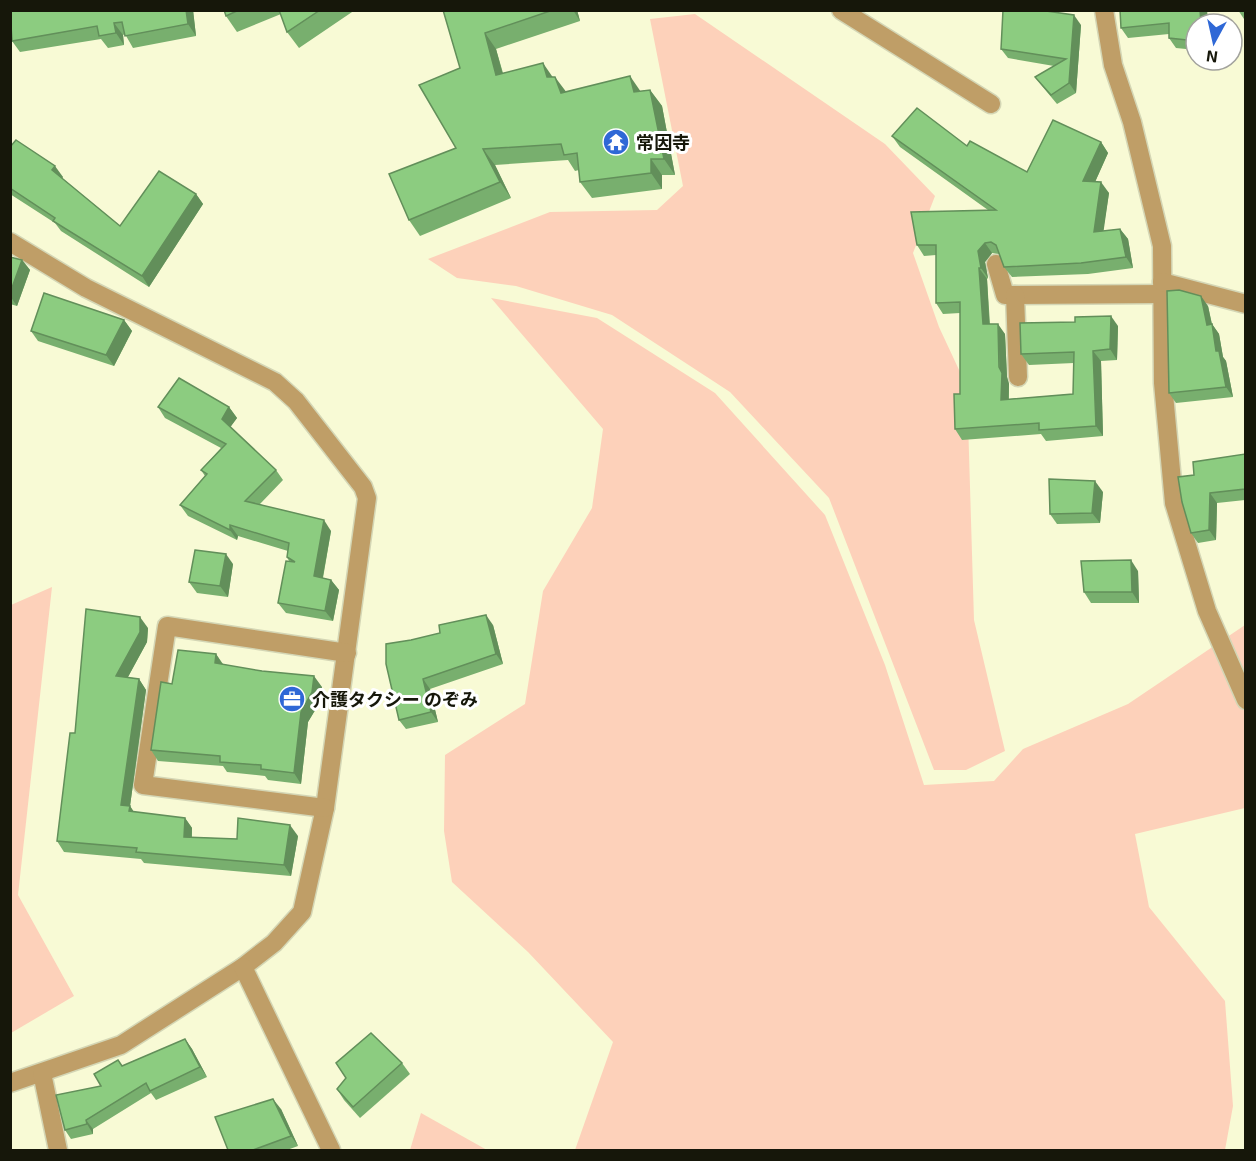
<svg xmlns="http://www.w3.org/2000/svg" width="1256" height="1161" font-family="'Exo 2','Noto Sans JP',sans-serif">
	<rect width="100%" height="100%" fill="#f8fad5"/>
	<g fill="#fdd1ba">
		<path d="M695,14L885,144L935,196L913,253L939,327L967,387L974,620L1005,751L966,770H934L829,498L730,392L612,315L516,286L457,278L428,259L550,212L657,210L683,186L650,19Z"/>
		<path d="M491,298L597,318L715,393L825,515L885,665L924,785L994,781L1023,749L1128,704L1245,625V808L1135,834L1149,907L1225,1001L1233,1106L1225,1150H575L613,1042L528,952L452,882L444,831L445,755L525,704L543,591L592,508L603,429Z"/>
		<path d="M52,587L18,895L74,996L11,1033V605Z"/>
		<path d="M421,1113L487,1150H410Z"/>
	</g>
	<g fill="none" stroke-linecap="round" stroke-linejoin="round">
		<defs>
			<g id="minor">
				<path d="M841,10L991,104"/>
				<path d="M1104,10L1113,65L1132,122L1162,246L1163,383L1174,503L1207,611L1246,700"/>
				<path d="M10,242L86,288L275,382L296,401L363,487L367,498L325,808L302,912L274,943L243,967L121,1045L10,1083"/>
				<path d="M996,264L1005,295L1162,294"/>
				<path d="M1162,282L1246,304"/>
				<path d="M1015,295L1018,377"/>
				<path d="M325,808L143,785L167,626L347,653"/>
				<path d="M243,967L331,1150"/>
				<path d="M42,1073L58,1150"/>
			</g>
		</defs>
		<use href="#minor" stroke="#d4d6b5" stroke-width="21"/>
		<use href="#minor" stroke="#bf9e67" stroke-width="18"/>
	</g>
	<g fill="#78af6e">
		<path d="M193,10L196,36L133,48L125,34L123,35L124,45L108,48L101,39L20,52L12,41L10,30Z"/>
		<path d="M224,10H355L299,48L287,32L281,14L237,32L226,16Z"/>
		<path d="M443,10H577L580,21L496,49L503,73L553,77L566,92L641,91L650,90L662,106L675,175H662V189L592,198L580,182L579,170L575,171L568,160L495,165L511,198L420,236L409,220L456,148L460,68Z"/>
		<path d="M1120,10H1207L1208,24H1196V50L1176,48L1169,38V34L1128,38L1121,28Z"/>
		<path d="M1238,10H1245V19H1244Z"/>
		<path d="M1081,25L1076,93L1057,104L1042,86L1035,77L1054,66L1008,58L1001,49Z"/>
		<path d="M892,136L967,146L1027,172L1101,142L1108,153L1095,182L1109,193L1103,231L1120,229L1128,239L1133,268L1088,274L1012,277L1004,267L999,254L992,253L985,262L988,278L987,279L990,324L1005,334L1007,377L1009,384V399L1073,394L1074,363L1029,365L1021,354L1118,326L1117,360L1101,361L1103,436L1046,441L1041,434L962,440L955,429L960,394V313L943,314L936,303V255L924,256L917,245L988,210L900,147Z"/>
		<path d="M10,147L63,177L62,178L120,226L196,194L203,204L149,287L61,231L55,223L10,194Z"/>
		<path d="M10,257L22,260L30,270L17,306L10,304Z"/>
		<path d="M1208,306L1212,324L1219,334L1223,357L1226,361L1233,397L1176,403L1169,393Z"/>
		<path d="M124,320L132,331L114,366L38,341L31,331Z"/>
		<path d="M158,407H229L237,418L230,427L276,470L283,480L260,504L331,531L323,578L331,580L339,590L333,621L286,613L278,603L289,561L287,557L288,551L238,536L237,540L188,516L180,505L205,476L201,470L221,448L165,418Z"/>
		<path d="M1245,454V500L1217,503L1216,540L1198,543L1191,533L1194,475Z"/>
		<path d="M1103,492L1100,523L1057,524L1050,514Z"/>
		<path d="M233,564L228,597L197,593L189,582Z"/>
		<path d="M1138,571L1139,603H1091L1084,592Z"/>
		<path d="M493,625L503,664L430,689L438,722L406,729L399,720L411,640Z"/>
		<path d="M148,628L147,642L128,677L139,679L146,690L130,806L134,812L185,818L192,828V837L237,839L298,836L291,876L144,863L141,859L64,852L57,841L75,733Z"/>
		<path d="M216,654L223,664L322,687L320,702L308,722L301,784L268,780L265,776L227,772L223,766L158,761L151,750L172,684Z"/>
		<path d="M185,1039L192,1049L207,1077L156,1100L151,1093L93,1129V1134L71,1139L65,1130L101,1086L118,1060L122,1066Z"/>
		<path d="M402,1063L410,1074L360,1118L344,1100L337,1089Z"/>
		<path d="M281,1109L298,1146L287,1150H228Z"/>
	</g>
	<g fill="#628f5a">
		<path d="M186,10H193L196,36L188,24Z"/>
		<path d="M573,10H577L580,21Z"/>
		<path d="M1200,10H1207L1208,24H1201Z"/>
		<path d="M1074,15L1081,25L1076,93L1069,83Z"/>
		<path d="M114,23L123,35L124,45L116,33Z"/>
		<path d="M485,33L496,49L507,90L496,75Z"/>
		<path d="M543,63L554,79L547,77Z"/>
		<path d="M630,76L641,92H634Z"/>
		<path d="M555,77L567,93H561Z"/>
		<path d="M650,90L662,106L675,175L664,159Z"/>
		<path d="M1101,142L1108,153L1091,191L1083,181Z"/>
		<path d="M483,149L495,165L511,198L500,182Z"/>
		<path d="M651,159L662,175V189L651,173Z"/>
		<path d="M55,166L63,177L60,181L52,170Z"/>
		<path d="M1101,182L1109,193L1102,242L1094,232Z"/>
		<path d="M196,194L203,204L149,287L142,276Z"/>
		<path d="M1120,229L1128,239L1133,268L1126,257Z"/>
		<path d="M985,243L992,253L985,262L988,278L981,268L978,251Z"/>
		<path d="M22,260L30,270L17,306L10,296V293Z"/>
		<path d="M979,268L987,279L990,335L983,324Z"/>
		<path d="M1201,296L1208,306L1214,335L1207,325Z"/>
		<path d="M1111,316L1118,326L1117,360L1110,349Z"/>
		<path d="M124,320L132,331L114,366L106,355Z"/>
		<path d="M998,324L1005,334L1007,377L1009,384L1008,411L1001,400Z"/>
		<path d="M1212,324L1219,334L1223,357L1226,361L1233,397L1226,387L1216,351Z"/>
		<path d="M1093,351L1101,361L1103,436L1096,426Z"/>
		<path d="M229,407L237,418L229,429L222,419Z"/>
		<path d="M1095,481L1103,492L1100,523L1092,513Z"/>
		<path d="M1210,493L1217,503L1216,540L1209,530Z"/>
		<path d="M324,520L331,531L321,587L314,576Z"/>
		<path d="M230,525L238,536L237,540L230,530Z"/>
		<path d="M226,554L233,564L228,597L220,586Z"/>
		<path d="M1131,560L1138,571L1139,603L1132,592Z"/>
		<path d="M331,580L339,590L333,621L325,611Z"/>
		<path d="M486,615L493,625L503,664L496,654Z"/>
		<path d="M140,617L148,628L147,642L123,686L116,676Z"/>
		<path d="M216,654L223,665L215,663Z"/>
		<path d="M314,676L322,687L320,702L308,722L301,784L294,773L301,712Z"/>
		<path d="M139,679L146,690L130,806L137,817L121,805Z"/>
		<path d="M423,679L430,689L438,722L431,712Z"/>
		<path d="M185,818L192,828L191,847L184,837Z"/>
		<path d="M290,825L298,836L291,876L284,865Z"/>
		<path d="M185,1039L192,1049L207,1077L200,1067Z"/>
		<path d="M273,1099L281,1109L298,1146L291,1136Z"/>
		<path d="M86,1120L93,1129V1134L87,1124Z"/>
	</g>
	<g fill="#8ccc80" stroke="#628f5a" stroke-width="1.5">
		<path d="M10,10H186L188,24L125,36L122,22L114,23L116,33L99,36L97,26L12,41Z"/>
		<path d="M224,10H239L226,16Z"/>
		<path d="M279,10H320L287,32Z"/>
		<path d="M443,10H553L485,33L496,75L543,63L547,77H555L561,93L630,76L634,92L650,90L664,159H651V173L580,182L577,153L564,155L561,144L483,149L500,182L409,220L389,174L456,148L419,85L460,68Z"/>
		<path d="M1003,10H1039L1074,15L1069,83L1051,95L1035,77L1066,59L1001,49Z"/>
		<path d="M1120,10H1200L1201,24H1196V41L1169,38V23L1121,28Z"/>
		<path d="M917,108L967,146L970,141L1027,172L1053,120L1101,142L1083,181L1101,182L1094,232L1120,229L1126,257L1081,263L1004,267L996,245L991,242L985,243L978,251L981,268H979L983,324H998L999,367L1002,373L1001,400L1073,394L1074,352L1021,354L1020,323L1075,322V317L1111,316L1110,349L1093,351L1096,426L1039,430V423L955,429L954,394H960V302L936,303V245H917L911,212L996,210L892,136Z"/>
		<path d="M16,140L55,166L52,170L120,226L159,171L196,194L142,276L53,221L55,218L10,188V147Z"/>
		<path d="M10,257L22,260L10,293Z"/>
		<path d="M1179,290L1201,296L1207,325L1212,324L1216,351H1219L1226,387L1169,393L1167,291Z"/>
		<path d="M44,293L124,320L106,355L31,331Z"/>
		<path d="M179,378L229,407L222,419L276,470L245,501L324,520L314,576L331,580L325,611L278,603L286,561L295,562L287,557L289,543L230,525V530L180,505L207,474L201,470L226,444L158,407Z"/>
		<path d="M1245,454V489L1210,493L1209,530L1191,533L1182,502L1178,477L1194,475L1193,462Z"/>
		<path d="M1049,479L1095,481L1092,513L1050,514Z"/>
		<path d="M195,550L226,554L220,586L189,582Z"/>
		<path d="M1131,560L1132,592H1084L1081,561Z"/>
		<path d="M86,609L140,617V632L116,676L139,679L121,805L130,806L129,811L185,818L184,837L237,839L238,818L290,825L284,865L136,852L137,848L57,841L70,733H75Z"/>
		<path d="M486,615L496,654L423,679L431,712L399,720L386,664V644L411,640L440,633L439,625Z"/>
		<path d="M178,650L216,654L215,663L262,671L314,676L312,692L301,712L294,773L261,769V765L220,762V756L151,750L161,682L172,684Z"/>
		<path d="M371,1033L402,1063L353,1107L337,1089L346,1078L336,1063Z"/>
		<path d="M185,1039L200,1067L150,1091L146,1083L86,1120L87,1124L65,1130L56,1095L101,1086L94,1074L118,1060L122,1066Z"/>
		<path d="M273,1099L291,1136L253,1150H228L215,1117Z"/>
	</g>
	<defs>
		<symbol id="temple-disc" viewBox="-11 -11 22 22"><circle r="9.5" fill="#2f68d6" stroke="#fff"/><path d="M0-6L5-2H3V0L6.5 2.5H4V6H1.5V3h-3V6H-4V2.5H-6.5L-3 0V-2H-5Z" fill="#fff"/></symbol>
		<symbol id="office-disc" viewBox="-11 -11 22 22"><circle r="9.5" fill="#2f68d6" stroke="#fff"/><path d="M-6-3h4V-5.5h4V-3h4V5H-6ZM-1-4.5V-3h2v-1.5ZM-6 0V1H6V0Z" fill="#fff"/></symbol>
	</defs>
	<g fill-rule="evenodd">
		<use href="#temple-disc" x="601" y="127" width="30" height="30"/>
		<use href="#office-disc" x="277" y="684" width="30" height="30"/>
	</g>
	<g text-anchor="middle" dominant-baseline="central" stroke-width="6" stroke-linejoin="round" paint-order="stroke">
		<g font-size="18" font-weight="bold" fill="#16170a" stroke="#fff" text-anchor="start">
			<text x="636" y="142">常因寺</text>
			<text x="312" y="699">介護タクシー のぞみ</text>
		</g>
	</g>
	<rect width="1256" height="1161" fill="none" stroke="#16170a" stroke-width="24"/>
	<g transform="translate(1214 42) rotate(188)"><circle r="28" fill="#ffffff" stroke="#a2a29d" stroke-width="1.5"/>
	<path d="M0-4.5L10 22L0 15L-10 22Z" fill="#2f68d6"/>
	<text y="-9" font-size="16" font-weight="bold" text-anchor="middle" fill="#16170a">N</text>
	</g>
</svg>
